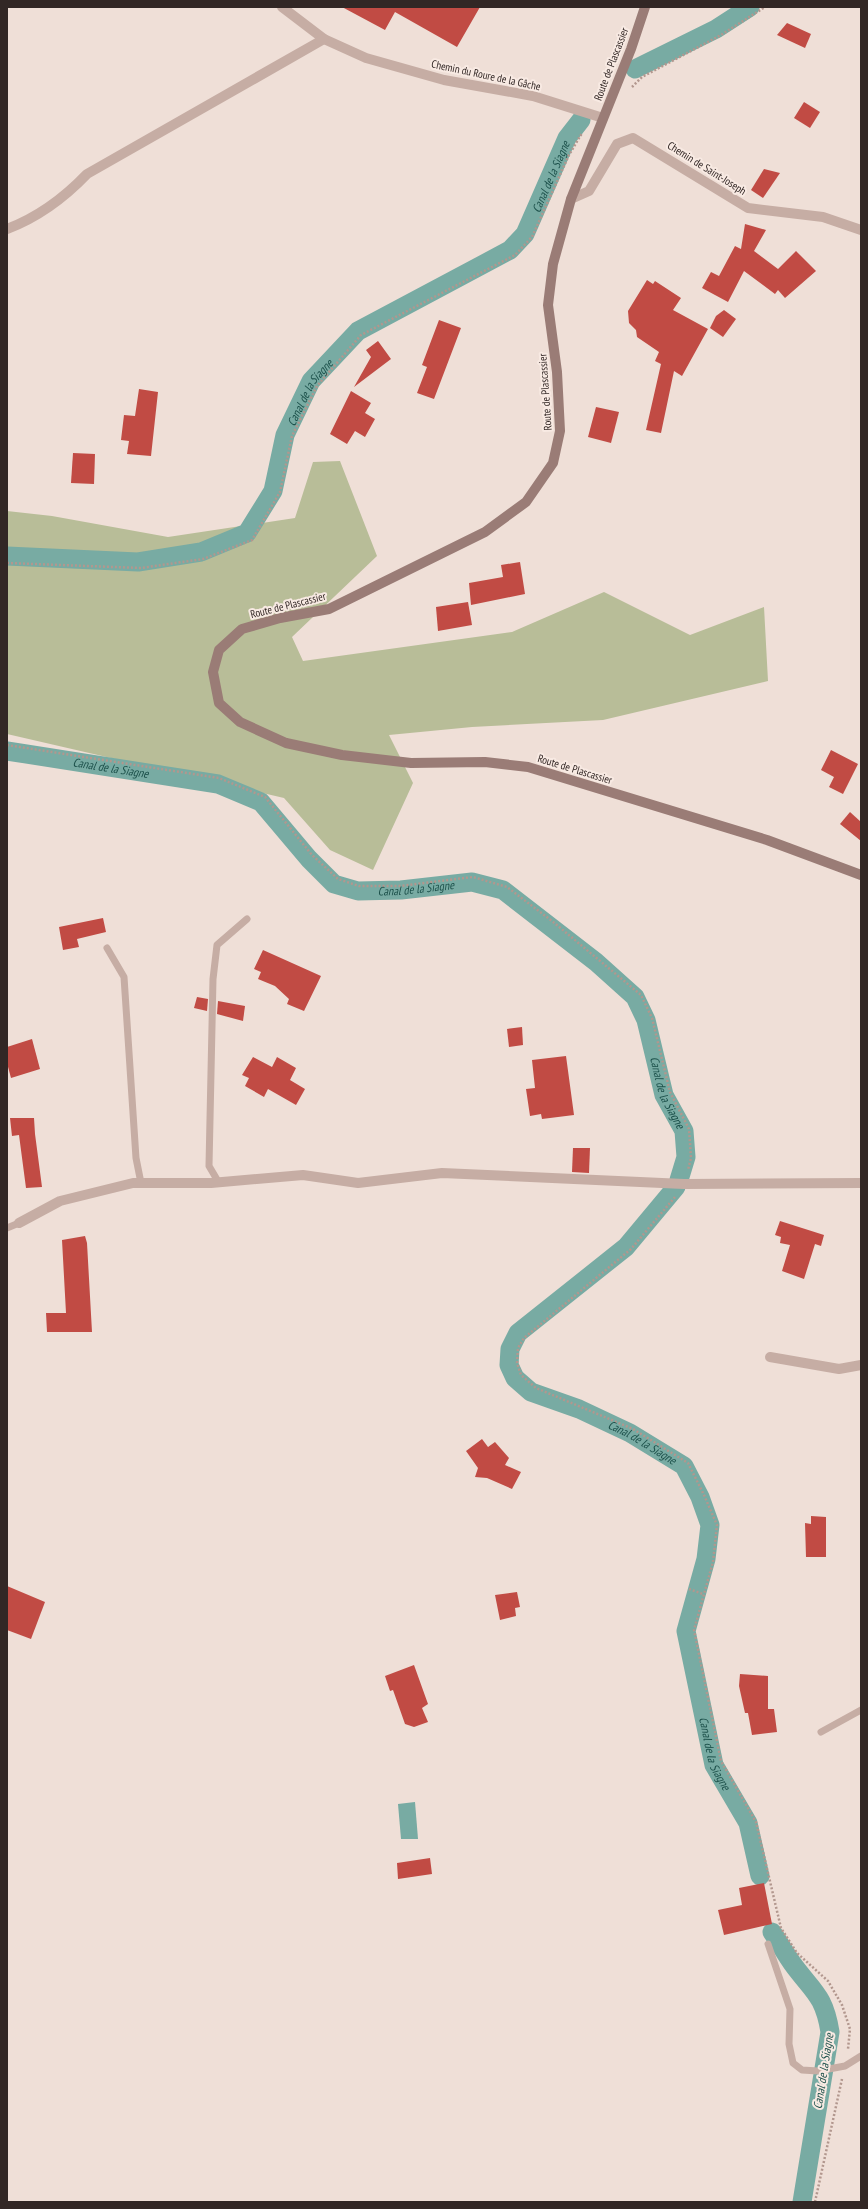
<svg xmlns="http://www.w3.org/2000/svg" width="868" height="2209" font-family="'PT Sans Narrow',sans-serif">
	<rect width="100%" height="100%" fill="#efdfd7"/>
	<path fill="#b8bd98" d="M340,461L377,556L292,637L303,661L512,632L604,592L690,635L764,607L768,681L603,720L472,727L389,735L413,783L373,870L330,850L284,798L7,734V511L52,516L168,537L295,518L313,462Z"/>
	<path fill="#78aba3" d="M415,1802L418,1839H401L398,1804Z"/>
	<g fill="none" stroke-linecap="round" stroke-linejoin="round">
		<g stroke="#78aba3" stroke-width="19">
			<path d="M635,69L716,29L750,7"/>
			<path id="s1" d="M7,556L138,562L201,552L247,533L273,491L285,435L311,381L358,331L510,250L525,234L567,138L581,120"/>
			<path id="s2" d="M7,751L218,784L261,802L309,859L334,884L358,891L401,890L472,882L503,890L596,962L635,997L646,1020L664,1095L684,1131L686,1157L679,1180"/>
			<path id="s3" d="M676,1187L626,1247L518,1333L510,1349L509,1365L515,1378L531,1392L579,1409L630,1433L684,1466L700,1497L710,1525L706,1559L686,1631L714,1765L748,1823L760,1876"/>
			<path d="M772,1932C779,1942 785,1953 792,1963C812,1991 824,1994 830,2032L802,2202"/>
		</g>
	</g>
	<g fill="#c14b44">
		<path d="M342,7H480L457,47L395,12L385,30Z"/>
		<path d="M787,23L811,34L805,48L777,35Z"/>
		<path d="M804,102L820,112L810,128L794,118Z"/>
		<path d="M764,169L780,173L763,198L751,190Z"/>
		<path d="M745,224L766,230L754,251L778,269L796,251L816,271L785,298L778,290L775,294L744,271L728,302L702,288L711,272L719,276L735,246L741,249Z"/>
		<path d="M647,280L653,284L655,281L681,298L673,310L708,329L682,376L674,371L661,433L646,430L661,364L655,361L659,352L637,337L636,330L629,323L628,311Z"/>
		<path d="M724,310L736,319L723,337L710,328L716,316Z"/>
		<path d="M439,320L461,328L434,399L417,393L427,367L422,365Z"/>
		<path d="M378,341L391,359L354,387L371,357L366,350Z"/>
		<path d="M139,389L158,392L151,456L127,454L129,441L121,440L124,415L135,416Z"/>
		<path d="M351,391L371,403L365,413L375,419L365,437L355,431L347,444L330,434Z"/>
		<path d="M596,407L619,412L611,443L588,437Z"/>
		<path d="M73,453L95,454L94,484L71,483Z"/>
		<path d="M520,562L525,594L471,605L469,583L503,577L501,565Z"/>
		<path d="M468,602L472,625L438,631L436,607Z"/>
		<path d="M831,750L858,764L843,794L829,787L834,777L821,770Z"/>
		<path d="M850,812L861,822V841L840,824Z"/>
		<path d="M103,918L106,932L77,939L79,947L63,950L59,927Z"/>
		<path d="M263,950L321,976L304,1011L287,1004L289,999L275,986L258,979L261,972L254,969Z"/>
		<path d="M197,997L208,999L207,1011L194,1008Z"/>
		<path d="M218,1001L245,1006L243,1021L217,1014Z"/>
		<path d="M522,1027L523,1045L509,1047L507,1029Z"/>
		<path d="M32,1039L40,1069L11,1078L7,1063V1047Z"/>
		<path d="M566,1056L574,1115L542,1119L541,1114L530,1116L526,1089L535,1088L532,1060Z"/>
		<path d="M253,1057L272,1067L277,1057L296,1068L290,1080L305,1089L296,1105L268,1089L264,1097L245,1086L249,1078L242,1075Z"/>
		<path d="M10,1118H34L35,1134L42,1187L26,1188L19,1135L12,1136Z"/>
		<path d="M573,1148H590L589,1173L572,1172Z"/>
		<path d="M780,1221L824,1235L821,1246L815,1244L804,1279L782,1271L790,1245L780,1243L781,1237L775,1235Z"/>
		<path d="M85,1236L87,1243L92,1332H47L46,1313H66L62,1240Z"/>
		<path d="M482,1439L488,1447L495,1442L509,1458L505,1465L521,1472L512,1489L487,1478L475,1477L478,1468L466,1451Z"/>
		<path d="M811,1516L826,1517V1557H806L805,1523L811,1524Z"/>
		<path d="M7,1586L45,1602L31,1639L7,1630Z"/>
		<path d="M517,1592L520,1607L515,1608L516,1616L500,1620L495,1595Z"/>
		<path d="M414,1665L428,1704L422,1708L428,1722L414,1727L405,1724L393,1690L390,1691L385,1676Z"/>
		<path d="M740,1674L768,1676V1709H774L777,1732L752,1735L748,1713H745L739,1686Z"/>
		<path d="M430,1858L432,1874L398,1879L397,1863Z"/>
		<path d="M764,1883L772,1924L724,1935L718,1910L742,1905L739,1888Z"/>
	</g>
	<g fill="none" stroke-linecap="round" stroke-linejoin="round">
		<g stroke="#b2978e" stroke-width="2.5" stroke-dasharray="2 2" stroke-linecap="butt">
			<path d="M632,87L642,77L721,35L765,7"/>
			<path d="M7,563L141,568L203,559L252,540L280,492L292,436L317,386L361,335L515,255L532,237L569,155L582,133"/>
			<path d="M7,745L219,778L265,797L312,855L338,879L359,886H400L473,877L507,887L552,921L641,995L652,1018L670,1092L689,1129L691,1158L688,1170"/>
			<path d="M675,1197L631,1249L524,1338L518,1348L517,1363L521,1375L536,1388L633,1429L688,1463L704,1495L717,1525L713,1562L694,1630L721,1761L756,1822L781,1928L797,1953L828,1981L842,2005L850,2029L848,2049"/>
			<path d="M689,1589L703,1594"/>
			<path d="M815,2202L842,2079"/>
		</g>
		<g stroke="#c6ada4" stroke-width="7">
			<path d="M107,948L124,977L136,1158L141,1183"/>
			<path d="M219,1183L209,1166L213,979L217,945L247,919"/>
			<path d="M7,1228L19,1223"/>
			<path d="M821,1732L861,1710"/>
			<path d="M768,1944L790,2009L789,2044L793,2063L802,2070L818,2071L845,2066L861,2056"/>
		</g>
		<g stroke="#c6ada4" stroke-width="10">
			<path d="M282,7L324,39L366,58L444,80L533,96L603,118"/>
			<path d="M571,199L589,191L617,144L633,138L748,208L823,217L861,230"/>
			<path d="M7,229C39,217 64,198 87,174L324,39"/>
			<path d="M19,1223L60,1201L133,1183H211L303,1175L358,1183L442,1173L684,1184L861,1183"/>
			<path d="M770,1357L839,1369L861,1365"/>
		</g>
		<path stroke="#9a7c76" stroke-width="10" d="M645,7L631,49L571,199L553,264L548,305L557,372L560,431L553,463L526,502L485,532L329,609L280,618L242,629L219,650L213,672L219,703L240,722L286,743L342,755L411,763L485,762L528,767L767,840L861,875"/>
	</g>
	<g text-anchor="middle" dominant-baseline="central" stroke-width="4" stroke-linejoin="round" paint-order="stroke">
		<g font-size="11" fill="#322725" stroke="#f8eae3">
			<text transform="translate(611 64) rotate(-69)">Route de Plascassier</text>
			<text transform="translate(486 75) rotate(12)">Chemin du Roure de la Gâche</text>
			<text transform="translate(707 168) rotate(32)">Chemin de Saint-Joseph</text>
			<text transform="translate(545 392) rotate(-94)">Route de Plascassier</text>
			<text transform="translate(288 605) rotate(-14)">Route de Plascassier</text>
			<text transform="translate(575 769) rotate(17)">Route de Plascassier</text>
		</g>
		<g font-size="12" font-style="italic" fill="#1d514b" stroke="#f8eae3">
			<text stroke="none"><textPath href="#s1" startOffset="737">Canal de la Siagne</textPath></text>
			<text stroke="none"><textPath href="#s1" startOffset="401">Canal de la Siagne</textPath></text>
			<text stroke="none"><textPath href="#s2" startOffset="105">Canal de la Siagne</textPath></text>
			<text stroke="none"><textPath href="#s2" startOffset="453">Canal de la Siagne</textPath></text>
			<text stroke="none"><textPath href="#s2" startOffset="813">Canal de la Siagne</textPath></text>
			<text stroke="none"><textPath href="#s3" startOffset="408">Canal de la Siagne</textPath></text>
			<text stroke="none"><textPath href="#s3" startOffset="756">Canal de la Siagne</textPath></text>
			<text transform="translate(823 2071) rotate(-81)">Canal de la Siagne</text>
		</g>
	</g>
	<rect width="868" height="2209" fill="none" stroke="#322725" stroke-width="16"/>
</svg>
